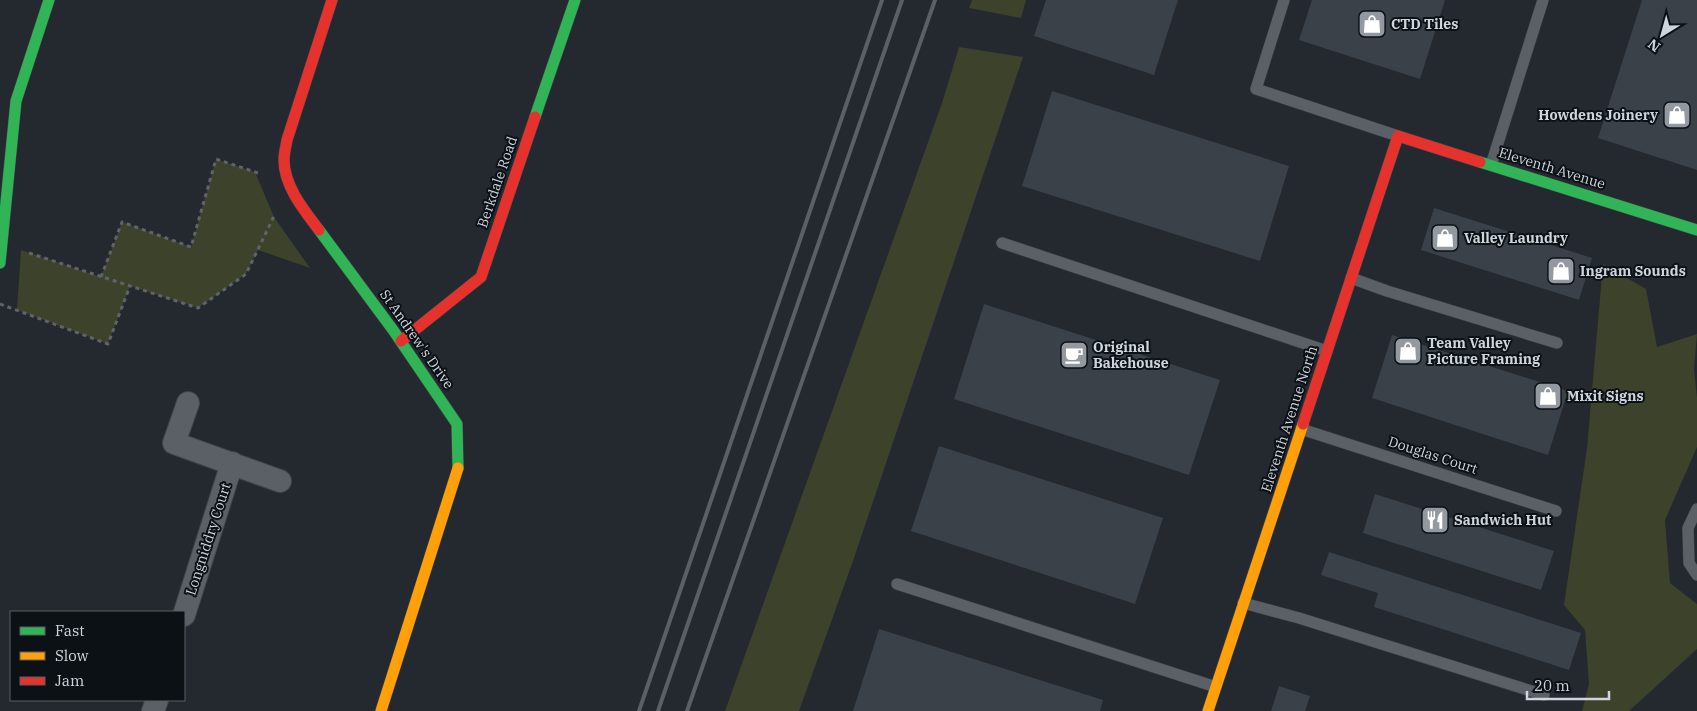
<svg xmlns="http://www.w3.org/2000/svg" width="1697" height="711" font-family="'IBM Plex Serif',serif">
	<rect width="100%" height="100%" fill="#23292f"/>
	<g fill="#3d422b">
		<path d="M972,0H1026L1021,18L969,8Z"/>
		<path d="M959,47L1023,57L853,561L799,711H725L942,103Z"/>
		<path d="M216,159L255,172L274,217L310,268L258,250L246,274L198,308L130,286L108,344L17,310L21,250L101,277L122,222L191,247Z"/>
		<path d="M1603,264L1646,289L1657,347L1697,334L1694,369L1697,398V447L1665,520L1670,583L1697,604V649L1629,711H1582L1589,684L1585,630L1564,605L1587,448Z"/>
	</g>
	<g fill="#3a4148">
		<path d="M1046,0H1178L1154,75L1034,36Z"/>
		<path d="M1312,0H1445L1420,79L1299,40Z"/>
		<path d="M1642,0H1697V170L1598,138Z"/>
		<path d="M1052,91L1289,166L1260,261L1022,186Z"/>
		<path d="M1434,208L1592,258L1579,300L1421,250Z"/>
		<path d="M984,304L1220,380L1189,475L954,399Z"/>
		<path d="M1392,335L1568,391L1548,455L1372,398Z"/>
		<path d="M939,446L1163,518L1135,604L911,531Z"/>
		<path d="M1375,494L1554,551L1541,590L1363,533Z"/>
		<path d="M1329,552L1581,633L1569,670L1374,607L1378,593L1321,575Z"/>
		<path d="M879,629L1103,700L1100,711H853Z"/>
		<path d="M1279,686L1310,696L1305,711H1271Z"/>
	</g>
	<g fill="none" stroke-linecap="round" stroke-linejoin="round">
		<defs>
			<g id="lane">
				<path d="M1284,0L1256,89L1398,136"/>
				<path d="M1491,165L1543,0"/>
				<path d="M1002,243L1327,351"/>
				<path d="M1351,278L1387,291L1557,343"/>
				<path d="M1301,429L1556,511"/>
				<path d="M1697,509L1688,528L1689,563L1697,575"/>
				<path d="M897,584L1216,687"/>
				<path d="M1243,603L1299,618L1544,695"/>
			</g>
			<g id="street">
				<path d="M188,403L174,443L280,481"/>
				<path d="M184,615L232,463"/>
				<path d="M153,711L157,700"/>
			</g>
			<g id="fast">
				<path d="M535,117L575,0"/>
				<path d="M1480,162L1697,230"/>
				<path d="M319,230L393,330L457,424L458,468"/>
				<path d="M0,263L16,101L49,0"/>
			</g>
			<g id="slow">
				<path d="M381,711L458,468"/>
				<path d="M1208,711L1303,424"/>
			</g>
			<g id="jam">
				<path d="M319,230C304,210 284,186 284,160C284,153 286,146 287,140L332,0"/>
				<path d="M401,341L481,277L535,117"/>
				<path d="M1303,424L1398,136L1480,162"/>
			</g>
		</defs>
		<use href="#lane" stroke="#3f454a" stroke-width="12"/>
		<use href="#street" stroke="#3f454a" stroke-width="24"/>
		<use href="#fast" stroke="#3f454a" stroke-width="12"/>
		<use href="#slow" stroke="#3f454a" stroke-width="12"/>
		<use href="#jam" stroke="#3f454a" stroke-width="12"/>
		<g stroke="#5f646a" stroke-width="3" stroke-dasharray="4 4" stroke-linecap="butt">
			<path d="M29,253L198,308L246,274L275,214"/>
			<path d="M101,277L122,222L191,247L216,159L258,173"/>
			<path d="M0,304L108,344L130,286"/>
		</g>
		<use href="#lane" stroke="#5a6065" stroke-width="11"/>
		<use href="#street" stroke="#5a6065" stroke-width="22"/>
		<use href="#fast" stroke="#30b455" stroke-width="11"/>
		<use href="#slow" stroke="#ff9f0a" stroke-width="11"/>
		<use href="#jam" stroke="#e5322d" stroke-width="11"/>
		<g stroke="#5b6065" stroke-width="4">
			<path d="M639,711L882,0"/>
			<path d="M658,711L902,0"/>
			<path d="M687,711L935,0"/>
		</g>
	</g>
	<defs>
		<symbol id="shop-square" viewBox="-11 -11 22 22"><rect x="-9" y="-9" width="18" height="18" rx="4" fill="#9299a0" stroke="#0c1116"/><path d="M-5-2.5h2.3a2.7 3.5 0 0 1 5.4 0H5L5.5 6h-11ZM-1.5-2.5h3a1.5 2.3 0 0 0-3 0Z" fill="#fff"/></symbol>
		<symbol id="cafe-square" viewBox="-11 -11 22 22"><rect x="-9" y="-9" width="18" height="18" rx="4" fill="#9299a0" stroke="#0c1116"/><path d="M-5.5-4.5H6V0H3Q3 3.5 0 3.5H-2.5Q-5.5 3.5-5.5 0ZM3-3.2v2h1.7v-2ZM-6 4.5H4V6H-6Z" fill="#fff"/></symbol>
		<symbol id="restaurant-square" viewBox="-11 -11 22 22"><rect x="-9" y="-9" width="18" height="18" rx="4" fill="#9299a0" stroke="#0c1116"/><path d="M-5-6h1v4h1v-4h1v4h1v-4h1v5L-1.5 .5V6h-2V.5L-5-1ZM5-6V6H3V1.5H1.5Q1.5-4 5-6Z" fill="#fff"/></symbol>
	</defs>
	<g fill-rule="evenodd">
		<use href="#shop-square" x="1356" y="8" width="32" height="32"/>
		<use href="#shop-square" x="1661" y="99" width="32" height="32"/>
		<use href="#shop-square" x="1429" y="222" width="32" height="32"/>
		<use href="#shop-square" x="1545" y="255" width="32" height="32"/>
		<use href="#shop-square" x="1392" y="335" width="32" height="32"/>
		<use href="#cafe-square" x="1058" y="339" width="32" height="32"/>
		<use href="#shop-square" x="1532" y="380" width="32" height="32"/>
		<use href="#restaurant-square" x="1419" y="504" width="32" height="32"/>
	</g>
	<g text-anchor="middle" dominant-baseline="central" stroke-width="4" stroke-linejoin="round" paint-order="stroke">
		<g font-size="14" font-weight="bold" fill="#ced5dd" stroke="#0c1116" text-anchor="start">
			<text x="1391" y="24">CTD Tiles</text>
			<text x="1658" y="115" text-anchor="end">Howdens Joinery</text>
			<text x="1464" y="238">Valley Laundry</text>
			<text x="1580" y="271">Ingram Sounds</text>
			<text x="1427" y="343">Team Valley<tspan x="1427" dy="16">Picture Framing</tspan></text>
			<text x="1093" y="347">Original<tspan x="1093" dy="16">Bakehouse</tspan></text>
			<text x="1567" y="396">Mixit Signs</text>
			<text x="1454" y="520">Sandwich Hut</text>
		</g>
		<g font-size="14" fill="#ced5dd" stroke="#0c1116">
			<text transform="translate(1552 168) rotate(17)">Eleventh Avenue</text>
			<text transform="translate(497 182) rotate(-71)">Berkdale Road</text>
			<text transform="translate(417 339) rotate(55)">St Andrew's Drive</text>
			<text transform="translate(1289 419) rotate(-72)">Eleventh Avenue North</text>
			<text transform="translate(1433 455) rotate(18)">Douglas Court</text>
			<text transform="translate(208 539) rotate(-72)">Longniddry Court</text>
		</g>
	</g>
	<rect x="10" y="611" width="175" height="90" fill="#0c1116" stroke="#5a5f66"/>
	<rect x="20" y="627" width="25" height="8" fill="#30b455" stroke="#5a5f66"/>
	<text x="55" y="636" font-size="15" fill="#ced5dd">Fast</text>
	<rect x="20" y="652" width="25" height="8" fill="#ff9f0a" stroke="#5a5f66"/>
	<text x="55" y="661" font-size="15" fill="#ced5dd">Slow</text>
	<rect x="20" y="677" width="25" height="8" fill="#e5322d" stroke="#5a5f66"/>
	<text x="55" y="686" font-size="15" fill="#ced5dd">Jam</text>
	<g transform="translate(1662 35) rotate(217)" stroke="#0c1116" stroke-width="4" paint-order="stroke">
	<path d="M0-4L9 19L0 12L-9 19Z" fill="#ced5dd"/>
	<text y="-8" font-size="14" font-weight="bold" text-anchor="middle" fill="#ced5dd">N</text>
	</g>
	<path d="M1527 691v8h82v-8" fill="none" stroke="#ced5dd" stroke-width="2.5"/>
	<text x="1534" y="691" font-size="15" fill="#ced5dd" stroke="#0c1116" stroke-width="4" paint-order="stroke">20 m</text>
</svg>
